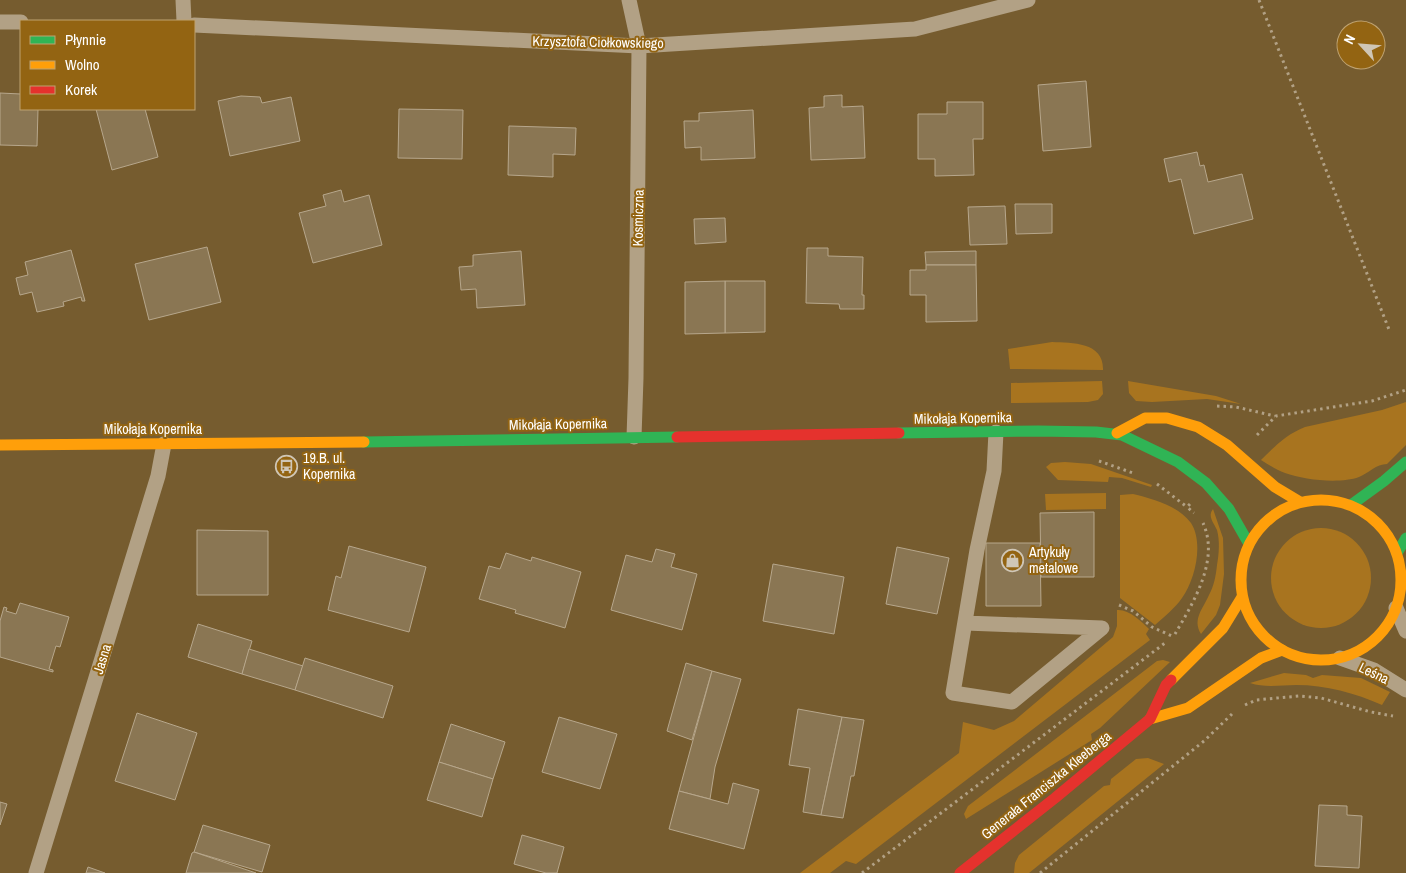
<svg xmlns="http://www.w3.org/2000/svg" width="1406" height="873" font-family="'Archivo Narrow',sans-serif">
	<rect width="100%" height="100%" fill="#765c2f"/>
	<g fill="#a8741f">
		<path d="M1052,342C1073,343 1104,342 1103,370L1010,369L1008,349Z"/>
		<path d="M1102,381L1103,394L1098,400L1088,402L1011,403V383Z"/>
		<path d="M1128,381L1216,396L1241,404L1207,399L1152,402L1136,401L1129,393Z"/>
		<path d="M1406,402V445L1387,464C1376,464 1369,473 1359,477C1340,484 1304,480 1285,473C1277,470 1269,465 1261,460C1275,446 1287,434 1305,427L1382,410Z"/>
		<path d="M1065,462L1091,464L1152,485L1151,487L1122,478L1109,477L1108,482L1058,480L1046,467L1051,463Z"/>
		<path d="M1106,493V509L1046,510L1045,494Z"/>
		<path d="M1133,494C1153,499 1177,505 1191,523C1204,543 1195,580 1182,598C1175,608 1165,616 1155,625L1120,598V495Z"/>
		<path d="M1213,509L1223,538L1224,574L1220,605L1216,615L1201,634C1192,619 1203,609 1209,595C1214,586 1216,575 1217,565C1219,554 1220,541 1217,530C1214,523 1207,516 1213,509Z"/>
		<circle cx="1321" cy="578" r="50"/>
		<path d="M1117,610C1129,609 1141,621 1149,629L1146,634L1150,640L856,864L846,861L830,873H800L959,753L963,722L994,730L1014,721L1113,637L1117,626Z"/>
		<path d="M1163,660L1170,662L1100,728L1091,734L1092,740L966,819L964,814L968,806L1157,661Z"/>
		<path d="M1284,673L1306,675L1313,678L1322,675L1361,678L1390,692L1382,705C1355,693 1326,685 1296,685C1281,685 1265,688 1250,683Z"/>
		<path d="M1148,758L1164,764L1029,873H1014L1015,863L1019,855L1104,786L1110,785L1111,779L1136,759Z"/>
	</g>
	<g fill="#8a7653" stroke="#b7a78c">
		<path d="M1086,81L1091,147L1043,151L1038,85Z"/>
		<path d="M0,93L21,94V109H38L37,146L0,145Z"/>
		<path d="M842,95V107L863,106L865,158L811,160L809,108L824,107V96Z"/>
		<path d="M241,96L260,97L262,103L291,97L300,141L230,156L218,101Z"/>
		<path d="M947,102H983V139H973L974,175L935,176V159H918V114H947Z"/>
		<path d="M96,109H145L158,157L112,170Z"/>
		<path d="M399,109L463,110L462,159L398,158Z"/>
		<path d="M753,110L755,158L701,160V147L685,148L684,121H699V113Z"/>
		<path d="M509,126L576,128L575,155L553,154V177L508,175Z"/>
		<path d="M1197,152L1200,166L1204,165L1208,182L1242,174L1253,219L1194,234L1181,179L1169,182L1164,159Z"/>
		<path d="M341,190L344,202L369,195L382,245L313,263L299,213L326,206L323,195Z"/>
		<path d="M1015,204H1052V233L1016,234Z"/>
		<path d="M1005,206L1007,244L970,245L968,207Z"/>
		<path d="M725,218L726,242L695,244L694,219Z"/>
		<path d="M207,247L221,302L149,320L135,264Z"/>
		<path d="M807,248H828V256L863,257L862,295H864V309H840L839,304L806,303Z"/>
		<path d="M71,250L85,301H82L81,297L63,302L64,306L37,312L32,292L20,295L16,278L28,275L25,262Z"/>
		<path d="M521,251L525,305L477,308L476,289L461,290L459,267L473,266V255Z"/>
		<path d="M976,251V265H926L925,252Z"/>
		<path d="M926,265H976L977,321L926,322V295H910V270H926Z"/>
		<path d="M725,281H765V332L725,333Z"/>
		<path d="M725,281V333L685,334V282Z"/>
		<path d="M1094,512V577H1041L1040,513Z"/>
		<path d="M197,530L268,531V595H197Z"/>
		<path d="M986,543H1040L1041,606H986Z"/>
		<path d="M349,546L426,567L409,632L328,610L336,576L341,578Z"/>
		<path d="M897,547L949,558L937,614L886,604Z"/>
		<path d="M656,549L675,554L671,567L697,574L682,630L611,610L626,555L652,562Z"/>
		<path d="M506,553L531,561L532,557L581,572L565,628L515,613L516,610L479,599L489,566L500,569Z"/>
		<path d="M773,564L844,577L834,634L763,621Z"/>
		<path d="M20,603L69,617L60,647L56,646L49,669L53,670V672L0,657V621L4,607L7,608L6,611L16,614Z"/>
		<path d="M198,624L252,641L242,674L188,657Z"/>
		<path d="M249,649L303,666L295,690L242,674Z"/>
		<path d="M305,658L393,686L383,718L295,690Z"/>
		<path d="M686,663L712,671L692,740L667,731Z"/>
		<path d="M712,671L741,679L715,767L710,799L679,791Z"/>
		<path d="M798,709L842,717L821,815L803,812L810,768L789,765Z"/>
		<path d="M137,713L197,733L175,800L115,781Z"/>
		<path d="M559,717L617,734L600,789L542,772Z"/>
		<path d="M842,717L864,720L854,776H851L843,818L821,815Z"/>
		<path d="M451,724L505,742L493,779L439,762Z"/>
		<path d="M439,762L493,779L482,817L427,800Z"/>
		<path d="M733,783L759,790L744,849L669,829L679,791L728,804Z"/>
		<path d="M0,802L7,804L0,825Z"/>
		<path d="M1319,805L1347,806V815L1362,816L1359,868L1315,866Z"/>
		<path d="M203,825L270,845L262,872L194,852Z"/>
		<path d="M522,835L564,847L557,873H546L514,864Z"/>
		<path d="M194,852L256,873H186L192,853Z"/>
		<path d="M88,867L105,873H86Z"/>
	</g>
	<g fill="none" stroke-linecap="round" stroke-linejoin="round">
		<g stroke="#b2a185" stroke-width="3" stroke-dasharray="2.5 4" stroke-linecap="butt">
			<path d="M1259,0L1390,332"/>
			<path d="M1217,406L1236,407L1275,416"/>
			<path d="M1257,435L1276,416L1372,401L1406,390"/>
			<path d="M1099,461L1133,473"/>
			<path d="M1157,484L1187,507"/>
			<path d="M1190,504L1187,507L1194,513"/>
			<path d="M1119,605L1133,611L1152,627L1174,637"/>
			<path d="M1175,634C1193,603 1220,560 1203,523"/>
			<path d="M1245,705L1256,700L1299,696L1321,698L1371,712L1393,716"/>
			<path d="M862,873L1165,643"/>
			<path d="M1040,873L1204,741L1232,714"/>
		</g>
		<g stroke="#b2a185" stroke-width="15">
			<path d="M183,0L184,21"/>
			<path d="M965,623L1102,628L1012,702L953,693L977,550L994,471L996,432"/>
		</g>
		<g stroke="#b2a185" stroke-width="15">
			<path d="M629,0L639,46L636,378L634,437"/>
			<path d="M0,22H21"/>
			<path d="M194,25L639,46L915,29L1028,0"/>
			<path d="M1396,608L1406,631"/>
			<path d="M1340,658L1374,670L1406,690"/>
			<path d="M36,873L158,476L164,444"/>
		</g>
		<g stroke="#30b455" stroke-width="11">
			<path d="M899,433L1038,431L1096,432L1122,435L1178,462L1206,483L1229,509L1249,544"/>
			<path d="M364,442L677,437"/>
			<path d="M1351,505L1384,481L1406,462"/>
			<path d="M1397,553L1406,538"/>
		</g>
		<g stroke="#ff9f0a" stroke-width="11">
			<path d="M1117,433L1145,418H1167L1198,427L1227,445L1275,487L1300,502"/>
			<path d="M0,445L364,442"/>
			<circle cx="1321" cy="580" r="80"/>
			<path d="M1171,680L1223,628L1242,597"/>
			<path d="M1150,719L1188,708L1261,658L1282,650"/>
		</g>
		<g stroke="#e5322d" stroke-width="11">
			<path d="M677,437L899,433"/>
			<path d="M960,873L1055,798L1150,719L1166,685L1171,680"/>
		</g>
	</g>
	<defs>
		<symbol id="bus-ring" viewBox="-11 -11 22 22"><circle r="9.5" fill="#936412" stroke="#cfc6b6" stroke-width="1.5"/><path d="M-5-6H5V4H4V6H2V4H-2V6H-4V4H-5ZM-3.5-4V0h7V-4ZM-3.5 1.2v1.5H-2V1.2ZM2 1.2v1.5H3.5V1.2Z" fill="#cfc6b6"/></symbol>
		<symbol id="shop-ring" viewBox="-11 -11 22 22"><circle r="9.5" fill="#936412" stroke="#cfc6b6" stroke-width="1.5"/><path d="M-5-2.5h2.3a2.7 3.5 0 0 1 5.4 0H5L5.5 6h-11ZM-1.5-2.5h3a1.5 2.3 0 0 0-3 0Z" fill="#cfc6b6"/></symbol>
	</defs>
	<g fill-rule="evenodd">
		<use href="#bus-ring" x="274" y="454" width="25" height="25"/>
		<use href="#shop-ring" x="1000" y="548" width="25" height="25"/>
	</g>
	<g text-anchor="middle" dominant-baseline="central" stroke-width="4" stroke-linejoin="round" paint-order="stroke">
		<g font-size="14" fill="#fff" stroke="#936412">
			<text transform="translate(598 42) rotate(1)">Krzysztofa Ciołkowskiego</text>
			<text transform="translate(638 218) rotate(-89)">Kosmiczna</text>
			<text transform="translate(963 418) rotate(-1)">Mikołaja Kopernika</text>
			<text transform="translate(558 424) rotate(-1)">Mikołaja Kopernika</text>
			<text x="153" y="429">Mikołaja Kopernika</text>
			<text transform="translate(102 659) rotate(-73)">Jasna</text>
			<text transform="translate(1374 673) rotate(26)">Leśna</text>
			<text transform="translate(1046 785) rotate(-39)">Generała Franciszka Kleeberga</text>
		</g>
		<g font-size="14" fill="#fff" stroke="#936412" text-anchor="start">
			<text x="303" y="458">19.B. ul.<tspan x="303" dy="16">Kopernika</tspan></text>
			<text x="1029" y="552">Artykuły<tspan x="1029" dy="16">metalowe</tspan></text>
		</g>
	</g>
	<rect x="20" y="20" width="175" height="90" fill="#936412" stroke="#bea271"/>
	<rect x="30" y="36" width="25" height="8" fill="#30b455" stroke="#bea271"/>
	<text x="65" y="45" font-size="15" fill="#ffffff">Płynnie</text>
	<rect x="30" y="61" width="25" height="8" fill="#ff9f0a" stroke="#bea271"/>
	<text x="65" y="70" font-size="15" fill="#ffffff">Wolno</text>
	<rect x="30" y="86" width="25" height="8" fill="#e5322d" stroke="#bea271"/>
	<text x="65" y="95" font-size="15" fill="#ffffff">Korek</text>
	<g transform="translate(1361 45) rotate(296)"><circle r="24" fill="#936412" stroke="#bea271"/>
	<path d="M0-4L9 19L0 12L-9 19Z" fill="#cfc6b6"/>
	<text y="-8" font-size="14" font-weight="bold" text-anchor="middle" fill="#ffffff">N</text>
	</g>
</svg>
